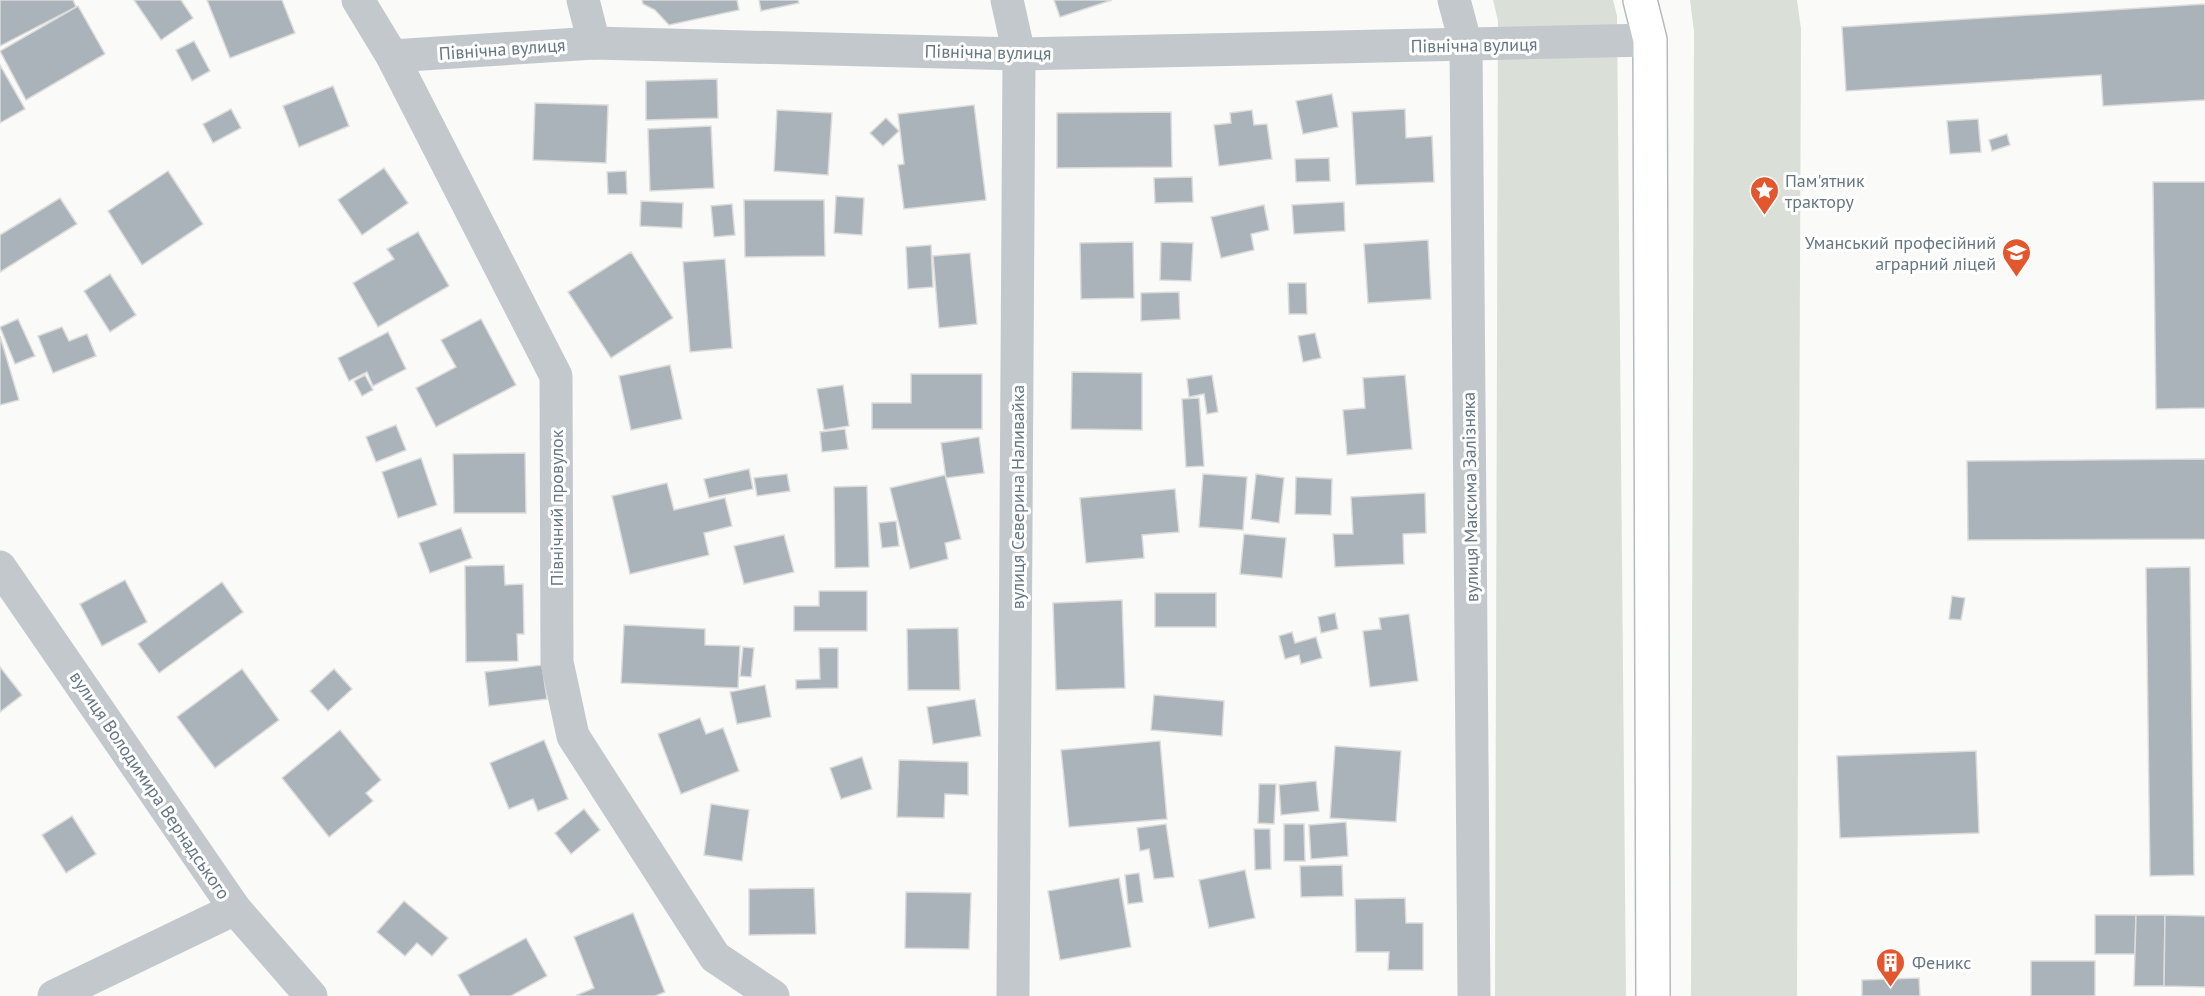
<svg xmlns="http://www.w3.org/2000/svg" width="2205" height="996" font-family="'PT Sans',sans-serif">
	<rect width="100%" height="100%" fill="#fafaf8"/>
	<g fill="#dadfd7">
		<path d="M1493,0H1613L1617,16L1626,996H1495L1498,21Z"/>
		<path d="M1690,0H1797L1801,29L1797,996H1691L1694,31Z"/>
	</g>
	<g fill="#aab3b9" stroke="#dcdcda" stroke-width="1.5">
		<path d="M0,0H73L76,7L0,46Z"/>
		<path d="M134,0H181L193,18L161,40Z"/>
		<path d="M207,0H282L295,33L230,58Z"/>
		<path d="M642,0H737L739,10L669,25L655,10L643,4Z"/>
		<path d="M759,0H798L799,3L761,11Z"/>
		<path d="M1054,0H1112L1060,17Z"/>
		<path d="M2205,4V100L2103,106L2101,75L1846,91L1842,27Z"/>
		<path d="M78,6L105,54L26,100L0,51Z"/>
		<path d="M194,41L210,71L192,81L176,50Z"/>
		<path d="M0,65L25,109L0,123Z"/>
		<path d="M717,79L718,118L646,120V81Z"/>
		<path d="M333,86L349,126L299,147L283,106Z"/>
		<path d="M1332,94L1338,127L1303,134L1296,101Z"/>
		<path d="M535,103L608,105L606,163L533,160Z"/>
		<path d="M974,105L986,200L904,209L898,165L904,164L898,114Z"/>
		<path d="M231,109L241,128L213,143L203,124Z"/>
		<path d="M1405,109L1406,138L1432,136L1434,182L1356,185L1352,112Z"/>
		<path d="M777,110L832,113L828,175L774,171Z"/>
		<path d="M1252,110L1254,125L1267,124L1272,159L1219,166L1214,125L1231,123L1230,113Z"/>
		<path d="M1171,112L1172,167L1057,168V113Z"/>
		<path d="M886,118L899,131L883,146L870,133Z"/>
		<path d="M1978,119L1981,152L1950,154L1947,121Z"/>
		<path d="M711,126L714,188L650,191L648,129Z"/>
		<path d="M2007,134L2010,145L1992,151L1989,140Z"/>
		<path d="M1329,158L1330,181L1296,182L1295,159Z"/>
		<path d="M384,168L408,203L362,235L338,200Z"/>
		<path d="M168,171L203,224L142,265L108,211Z"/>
		<path d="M626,171L627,194H608L607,172Z"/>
		<path d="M1192,177L1193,202L1155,203L1154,178Z"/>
		<path d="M2153,182H2205V408L2156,409Z"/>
		<path d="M836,196L864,198L862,235L834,233Z"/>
		<path d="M60,198L77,224L0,272V235Z"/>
		<path d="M744,200H824L825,256L745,257Z"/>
		<path d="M641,201L683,203L682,228L640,226Z"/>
		<path d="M1344,202L1345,231L1294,234L1292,205Z"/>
		<path d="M732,204L735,235L714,237L711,206Z"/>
		<path d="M1264,205L1269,230L1251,234L1254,250L1221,258L1211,217Z"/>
		<path d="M418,232L449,286L378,327L353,283L394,259L387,249Z"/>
		<path d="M1428,240L1431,299L1368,303L1364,244Z"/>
		<path d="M1133,242L1134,298L1081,299L1080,243Z"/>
		<path d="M1161,242L1193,243L1191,281L1160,280Z"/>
		<path d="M931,245L933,287L908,289L906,247Z"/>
		<path d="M631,252L673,318L611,358L568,292Z"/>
		<path d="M970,253L977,324L939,328L933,256Z"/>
		<path d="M725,259L732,348L690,352L683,262Z"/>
		<path d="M110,274L136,315L110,332L84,291Z"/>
		<path d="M1288,283H1306L1307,314H1289Z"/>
		<path d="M1179,292L1180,319L1141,321V293Z"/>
		<path d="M18,319L35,356L15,364L0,327Z"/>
		<path d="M481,319L516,385L436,427L416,388L456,367L441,340Z"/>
		<path d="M62,327L69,341L87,334L96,356L53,373L38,336Z"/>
		<path d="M388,332L406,369L373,386L367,372L349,381L338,358Z"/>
		<path d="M1315,333L1321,358L1303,362L1298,336Z"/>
		<path d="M0,336L19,400L0,405Z"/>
		<path d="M670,365L682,419L631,430L619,376Z"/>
		<path d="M1072,372L1142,373V430L1071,429Z"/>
		<path d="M911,374H982V429H872V403H911Z"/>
		<path d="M365,375L373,390L362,396L354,381Z"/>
		<path d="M1212,375L1218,412L1207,414L1204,394L1189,397L1187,379Z"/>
		<path d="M1405,375L1412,449L1347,455L1343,410L1365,408L1363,378Z"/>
		<path d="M843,385L849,426L824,430L817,389Z"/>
		<path d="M1199,398L1204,466L1186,467L1182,399Z"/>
		<path d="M396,425L406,450L376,462L366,437Z"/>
		<path d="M845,429L848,449L822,452L820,432Z"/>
		<path d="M979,437L984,473L946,478L941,443Z"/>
		<path d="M525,453L526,513H454L453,454Z"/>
		<path d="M421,458L437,505L398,518L382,472Z"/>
		<path d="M2205,459V539L1968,540L1967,461Z"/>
		<path d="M749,469L753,489L709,498L704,479Z"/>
		<path d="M787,474L790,491L757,496L754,478Z"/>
		<path d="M1203,474L1247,477L1243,530L1199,527Z"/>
		<path d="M1256,474L1284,478L1279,523L1251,519Z"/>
		<path d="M945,475L961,539L945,543L948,559L910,569L890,488Z"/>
		<path d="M1296,477L1332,479L1331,515L1295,514Z"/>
		<path d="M667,483L674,510L725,498L732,526L704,533L709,555L630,574L612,496Z"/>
		<path d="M867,486L869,567L835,568L834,487Z"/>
		<path d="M1175,489L1179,532L1142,535L1144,558L1086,563L1080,498Z"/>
		<path d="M1425,493L1426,533L1403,534L1404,564L1335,567L1333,534H1353L1351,497Z"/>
		<path d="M896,521L899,546L882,548L879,523Z"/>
		<path d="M461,528L472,558L430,573L419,543Z"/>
		<path d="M1244,534L1286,538L1282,578L1240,574Z"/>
		<path d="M784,535L794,572L744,584L734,546Z"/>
		<path d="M504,565L505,585L523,584L524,634H517L518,661L466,662L465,566Z"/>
		<path d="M2190,567L2194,875L2150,876L2146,568Z"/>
		<path d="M125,580L147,622L102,646L80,604Z"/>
		<path d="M222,582L243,612L159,673L138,644Z"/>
		<path d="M819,591H867V631H794V606H819Z"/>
		<rect x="1155" y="593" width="61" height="34"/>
		<path d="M1952,596L1965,598L1961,620L1949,619Z"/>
		<path d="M1122,600L1125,688L1056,690L1053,603Z"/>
		<path d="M1335,613L1338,629L1321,633L1318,617Z"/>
		<path d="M1409,614L1418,681L1370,687L1363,631L1381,629L1379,618Z"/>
		<path d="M624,625L705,629V645L740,646L738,688L621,683Z"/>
		<path d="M958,628L960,690H908L907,629Z"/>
		<path d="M1292,632L1295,643L1316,637L1322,658L1301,664L1299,655L1285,659L1279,636Z"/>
		<path d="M743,647L754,648L751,677L740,676Z"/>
		<path d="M819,648H838V688L796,689V680L820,679Z"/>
		<path d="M542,665L547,699L489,706L485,672Z"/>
		<path d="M0,667L22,695L0,712Z"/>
		<path d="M242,669L279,720L215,768L177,717Z"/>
		<path d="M334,669L352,689L328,711L310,691Z"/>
		<path d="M765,685L771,717L737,724L730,692Z"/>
		<path d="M1154,695L1224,701L1222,736L1151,730Z"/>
		<path d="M975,699L981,736L933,744L927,707Z"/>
		<path d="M700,718L706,734L723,728L739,771L681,794L658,734Z"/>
		<path d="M340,730L381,780L366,793L373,801L329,837L282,778Z"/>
		<path d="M544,740L568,799L538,811L533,799L509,809L490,763Z"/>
		<path d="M1160,741L1167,819L1069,827L1061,750Z"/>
		<path d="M1335,746L1401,751L1396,822L1330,818Z"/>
		<path d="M1976,751L1979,833L1840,838L1837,756Z"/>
		<path d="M862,757L872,789L841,799L830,768Z"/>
		<path d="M899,760L968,762V795L945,794L944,818L897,817Z"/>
		<path d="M1316,781L1319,811L1281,815L1279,785Z"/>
		<path d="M1259,784H1276L1274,824L1258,823Z"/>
		<path d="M711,804L749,810L742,861L704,855Z"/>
		<path d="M584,809L600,830L571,854L555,833Z"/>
		<path d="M72,816L96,854L66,873L42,835Z"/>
		<path d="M1346,822L1348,856L1311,859L1309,825Z"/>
		<path d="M1166,824L1174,877L1154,879L1149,849L1140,851L1137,828Z"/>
		<path d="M1284,824H1304L1305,861H1284Z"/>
		<path d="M1254,829H1270L1271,869L1255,870Z"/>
		<path d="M1342,865L1343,896L1301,897L1300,866Z"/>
		<path d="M1245,870L1255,918L1209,928L1199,880Z"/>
		<path d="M1139,873L1143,902L1128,904L1125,875Z"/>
		<path d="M1119,878L1131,947L1060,960L1048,891Z"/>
		<path d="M814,888L816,934L749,935V889Z"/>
		<path d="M906,892L971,893L969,949L905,948Z"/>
		<path d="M1405,898L1406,923H1423V970H1388L1389,952H1356L1355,899Z"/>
		<path d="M404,901L448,938L432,956L417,943L405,956L377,932Z"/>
		<path d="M633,913L665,992L655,996H578L577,995L594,988L574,937Z"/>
		<path d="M2095,915H2136L2135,954H2095Z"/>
		<path d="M2136,915H2165L2164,986H2134Z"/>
		<path d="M2165,915L2205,916V987L2164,986Z"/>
		<path d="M526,938L547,976L511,996H470L458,975Z"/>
		<rect x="2031" y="961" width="64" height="35"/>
		<path d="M1919,978L1920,996H1862V980Z"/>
	</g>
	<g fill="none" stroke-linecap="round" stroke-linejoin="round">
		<defs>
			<path id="major" d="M1640,0L1650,40L1653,996"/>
		</defs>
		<use href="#major" stroke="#b5babe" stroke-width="36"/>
		<g stroke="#c3c8cc" stroke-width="33">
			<path d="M358,0L392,56L594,43L1019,54L1650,40"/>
			<path d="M583,0L594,43"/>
			<path d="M1007,0L1019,54L1013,996"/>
			<path d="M1454,0L1466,45L1474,996"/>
			<path d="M392,56L556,376L557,662L573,736L715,957L773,996"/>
			<path d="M0,567L235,909L311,996"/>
			<path d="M54,996L235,909"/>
		</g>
		<use href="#major" stroke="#fff" stroke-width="33"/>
	</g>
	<defs>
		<symbol id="sight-pin" viewBox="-11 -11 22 30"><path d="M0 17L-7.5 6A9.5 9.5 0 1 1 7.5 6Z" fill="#e4572e" stroke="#fff"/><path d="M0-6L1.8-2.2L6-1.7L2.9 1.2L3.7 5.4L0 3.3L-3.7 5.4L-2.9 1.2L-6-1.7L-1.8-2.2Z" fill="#fff"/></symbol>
		<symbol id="university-pin" viewBox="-11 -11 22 30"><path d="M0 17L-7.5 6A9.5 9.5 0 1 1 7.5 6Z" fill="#e4572e" stroke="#fff"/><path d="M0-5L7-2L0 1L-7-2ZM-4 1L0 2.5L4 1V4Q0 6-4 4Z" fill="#fff"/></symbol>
		<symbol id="building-pin" viewBox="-11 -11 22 30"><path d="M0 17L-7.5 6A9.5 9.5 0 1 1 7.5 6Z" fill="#e4572e" stroke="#fff"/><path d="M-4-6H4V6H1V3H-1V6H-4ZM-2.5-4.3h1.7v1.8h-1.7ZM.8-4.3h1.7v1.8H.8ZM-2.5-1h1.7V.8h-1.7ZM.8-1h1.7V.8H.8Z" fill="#fff"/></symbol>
	</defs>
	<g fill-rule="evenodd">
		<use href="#sight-pin" x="1748" y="174" width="33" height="45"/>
		<use href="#university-pin" x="2000" y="236" width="33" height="45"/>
		<use href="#building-pin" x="1874" y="946" width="33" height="45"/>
	</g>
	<g text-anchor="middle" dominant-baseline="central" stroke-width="6" stroke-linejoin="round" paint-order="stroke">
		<g font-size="18" fill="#657683" stroke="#fff">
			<text transform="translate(1474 45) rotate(-1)">Північна вулиця</text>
			<text transform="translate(502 49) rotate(-4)">Північна вулиця</text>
			<text transform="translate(988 52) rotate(1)">Північна вулиця</text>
			<text transform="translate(1017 497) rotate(-90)">вулиця Северина Наливайка</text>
			<text transform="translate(1470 497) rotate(-91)">вулиця Максима Залізняка</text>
			<text transform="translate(556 508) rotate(-90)">Північний провулок</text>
			<text transform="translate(150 785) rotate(56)">вулиця Володимира Вернадського</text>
		</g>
		<g font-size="18" fill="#657683" stroke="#fff" text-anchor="start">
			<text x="1785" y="180">Пам'ятник<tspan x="1785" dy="21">трактору</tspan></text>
			<text x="1996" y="242" text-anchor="end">Уманський професійний<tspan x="1996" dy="21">аграрний ліцей</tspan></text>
			<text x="1912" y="962">Феникс</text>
		</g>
	</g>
</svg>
